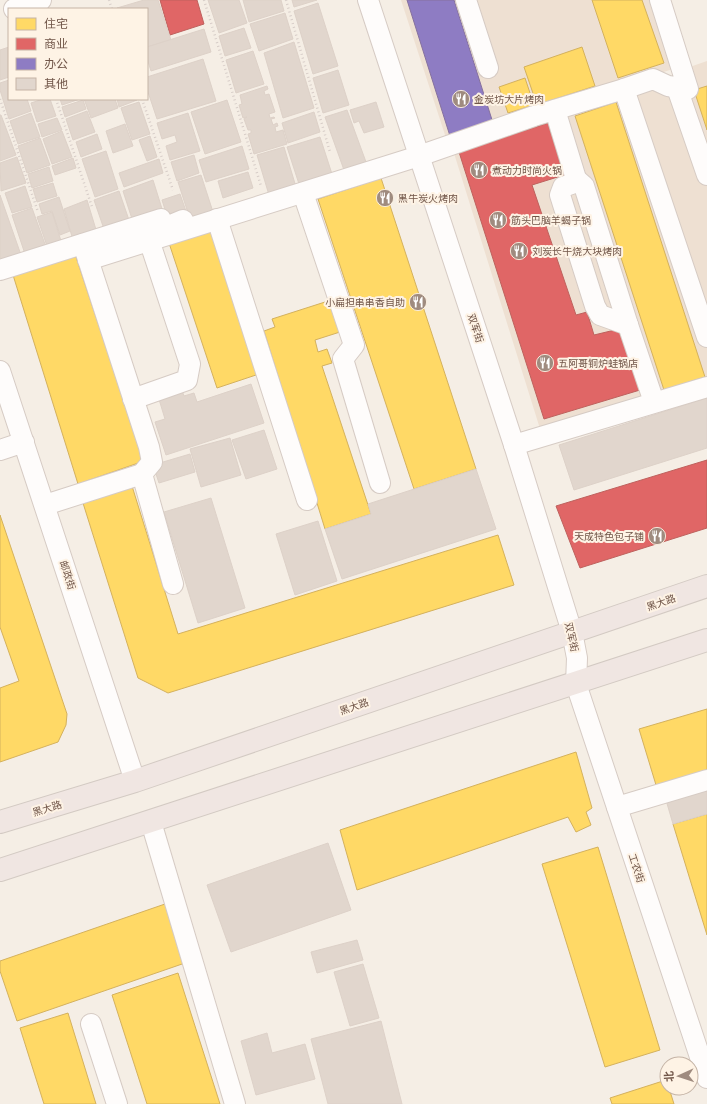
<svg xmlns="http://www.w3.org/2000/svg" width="707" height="1104" font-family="'Golos Text','Noto Sans SC',sans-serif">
	<rect width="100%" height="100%" fill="#f5eee5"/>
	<g fill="#eee0d2">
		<path d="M401,0H652L673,69L447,141Z"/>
		<path d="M707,61V382L541,432L453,150L669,78L684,69Z"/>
	</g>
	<g fill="#ffd966" stroke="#d4b15d">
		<path d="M592,0H642L664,63L618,78Z"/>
		<path d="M582,47L595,86L537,105L524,67Z"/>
		<path d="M525,78L534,105L508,113L499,87Z"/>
		<path d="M707,86V130L694,90Z"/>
		<path d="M616,102L705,377L664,390L575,116Z"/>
		<path d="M381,178L476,469L414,489L318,199Z"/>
		<path d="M210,226L259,374L217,388L168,240Z"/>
		<path d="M75,254L144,461L78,484L13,275Z"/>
		<path d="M325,302L327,308L332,307L340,332L315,340L318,352L327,349L332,363L322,366L371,514L325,529L264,331L275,327L272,319Z"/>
		<path d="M132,486L178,634L498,535L514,585L168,693L138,678L83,503Z"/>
		<path d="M0,515L67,714L66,725L58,742L0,762V688L19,681L0,627Z"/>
		<path d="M707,709V770L656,785L639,729Z"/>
		<path d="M576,752L592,808L586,812L591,825L576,832L568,817L357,890L340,830Z"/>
		<path d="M707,814V935L673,824Z"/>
		<path d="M598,847L660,1050L605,1067L542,864Z"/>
		<path d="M165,904L185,963L17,1021L0,971V961Z"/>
		<path d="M178,973L220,1104H147L112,995Z"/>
		<path d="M68,1013L96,1104H44L20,1028Z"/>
		<path d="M666,1080L667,1088H669L674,1104H612L610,1098Z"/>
	</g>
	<g fill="#e06666" stroke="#be615d">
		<path d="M160,0H197L204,24L170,35Z"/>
		<path d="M548,123L564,175L532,185L576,315L587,312L594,335L619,329L640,390L544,419L459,152Z"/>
		<path d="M707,460V528L580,568L556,506Z"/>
	</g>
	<path fill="#8e7cc3" stroke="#85709e" d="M407,0H454L493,123L450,136Z"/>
	<g fill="#e1d6cd" stroke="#ddd1c8">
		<path d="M144,0H158L171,40L147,47V9L117,8Z"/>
		<path d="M208,0H239L247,23L219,33Z"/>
		<path d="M243,0H281L284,11L249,22Z"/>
		<path d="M292,0H317L294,7Z"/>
		<path d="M318,3L338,66L313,74L294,11Z"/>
		<path d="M285,13L293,39L259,51L250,24Z"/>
		<path d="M244,28L251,48L225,56L219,36Z"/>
		<path d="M204,29L211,52L151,71L147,58V47Z"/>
		<path d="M294,42L314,108L283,118L264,53Z"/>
		<path d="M9,47V77L0,80V50Z"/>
		<path d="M253,51L264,84L236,93L226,60Z"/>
		<path d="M203,59L216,101L157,119L147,89V77Z"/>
		<path d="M338,70L349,105L323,113L313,78Z"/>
		<path d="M9,80V99H27L31,111L9,119L0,90V83Z"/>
		<path d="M267,86L268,89L264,91L265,95L269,94L275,112L269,114L270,118L274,117L275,118L271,119L273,125L277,123L278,126L275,127L276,132L283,130L287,144L254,154L248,134L251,133V130H248L244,119L247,117L243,118L239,105L242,104L240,95Z"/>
		<path d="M43,99H50L56,116L37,122L31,103Z"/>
		<path d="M60,99H80L62,105Z"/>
		<path d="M84,99H115L118,108L91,118Z"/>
		<path d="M117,99H137V100L119,107Z"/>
		<path d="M83,100L86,109L65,117L62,107Z"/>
		<path d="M227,100L241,142L205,154L191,112Z"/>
		<path d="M139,102L150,134L132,140L121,108Z"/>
		<path d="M376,102L384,127L364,133L359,121L354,123L350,110Z"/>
		<path d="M347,110L366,162L344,170L325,117Z"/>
		<path d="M87,111L95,132L73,140L66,119Z"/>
		<path d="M314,112L320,132L288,143L282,123Z"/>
		<path d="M31,113L40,137L18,144L10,121Z"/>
		<path d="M188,113L200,151L170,160L166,146L177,142L175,135L162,139L157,123Z"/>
		<path d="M0,115H1L16,155L0,161Z"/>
		<path d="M57,118L62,130L42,137L38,124Z"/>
		<path d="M125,124L133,146L113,153L106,131Z"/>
		<path d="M62,131L72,157L52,164L43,139Z"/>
		<path d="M97,134L102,149L81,157L76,142Z"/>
		<path d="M150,136L157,157L147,161L139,140Z"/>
		<path d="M320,137L332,174L299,184L287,147Z"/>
		<path d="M40,138L50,165L27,173L18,146Z"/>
		<path d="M242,146L249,169L206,182L199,160Z"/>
		<path d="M284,147L296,187L269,195L257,155Z"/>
		<path d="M106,151L118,189L95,197L82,159Z"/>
		<path d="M194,155L199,173L177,181L171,162Z"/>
		<path d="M17,157L26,183L1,191L0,163Z"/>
		<path d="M73,158L76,168L55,175L52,166Z"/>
		<path d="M159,159L163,173L124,187L119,173Z"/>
		<path d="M49,167L53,181L32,188L28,174Z"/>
		<path d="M248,172L253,188L223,198L218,181Z"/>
		<path d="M201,175L213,212L190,219L178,182Z"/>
		<path d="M153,180L163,212L133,222L123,191Z"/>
		<path d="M53,183L57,196L37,202L33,189Z"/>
		<path d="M25,186L32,207L12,213L5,193Z"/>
		<path d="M119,191L130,223L105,232L94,200Z"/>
		<path d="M180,194L187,214L168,219L162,200Z"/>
		<path d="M0,195L21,255L0,262Z"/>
		<path d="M59,197L70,231L60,235L52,211L42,214L39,204Z"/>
		<path d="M87,200L97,233L73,240L64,209Z"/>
		<path d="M32,208L46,247L25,254L12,215Z"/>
		<path d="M52,212L61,241L47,246L37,217Z"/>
		<path d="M251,384L264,423L166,455L155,422L165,419L158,396L181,388L184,396L194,393L197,402Z"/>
		<path d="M707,398V448L574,490L559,445Z"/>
		<path d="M264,430L277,469L246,479L232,440Z"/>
		<path d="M230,438L241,475L201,487L190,449Z"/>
		<path d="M190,454L195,472L159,483L153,465Z"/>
		<path d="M476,469L496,529L342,579L325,529L371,514L368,504Z"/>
		<path d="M211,498L245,608L198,623L164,512Z"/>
		<path d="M318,521L337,581L295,595L276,534Z"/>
		<path d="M707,788V814L673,824L666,800Z"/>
		<path d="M328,843L351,910L231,952L207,885Z"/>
		<path d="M357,940L363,960L317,973L311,952Z"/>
		<path d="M363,964L379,1018L350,1026L334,972Z"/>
		<path d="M381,1021L402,1104H328L311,1039Z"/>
		<path d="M267,1033L272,1053L305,1044L315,1079L256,1095L241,1041Z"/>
	</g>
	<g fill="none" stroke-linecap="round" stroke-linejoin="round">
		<defs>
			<g id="minor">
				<path d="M368,0L514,445L572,632L577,658L576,684L707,1078"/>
				<path d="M466,0L488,68"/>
				<path d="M14,9L41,0"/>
				<path d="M677,88L707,175"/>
				<path d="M624,89L653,79L668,86L688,89L660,0"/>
				<path d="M555,110L577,182L563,187L560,195L595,306L600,315L628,325L654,402"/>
				<path d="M576,179L584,186L628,325"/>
				<path d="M303,193L354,345L343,359L380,483"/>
				<path d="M217,219L307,500"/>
				<path d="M88,260L419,156L534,116L624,89L707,337"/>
				<path d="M0,270L161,219L164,228L183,220"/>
				<path d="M0,371L135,781"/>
				<path d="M133,399L187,380L190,364L149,240"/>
				<path d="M514,445L707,387"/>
				<path d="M0,450L24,442"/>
				<path d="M142,474L173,584"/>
				<path d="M45,505L142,474L152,462L149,447L83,244"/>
				<path d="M617,807L707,780"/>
				<path d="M151,822L235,1104"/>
				<path d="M91,1024L117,1104"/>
			</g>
			<g id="highway">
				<path d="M0,822L135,781L707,586"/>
				<path d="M0,870L707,640"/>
			</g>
		</defs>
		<use href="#minor" stroke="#d6cbc4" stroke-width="22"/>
		<use href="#highway" stroke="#d3cac3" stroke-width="24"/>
		<g stroke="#d7cdc8" stroke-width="2.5" stroke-dasharray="1 3" stroke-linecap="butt">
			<path d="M109,0L112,9"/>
			<path d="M204,0L261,186"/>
			<path d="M286,0L330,152"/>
			<path d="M0,99L38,212"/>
			<path d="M56,99L92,207"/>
			<path d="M142,99L173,190"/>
		</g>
		<use href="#minor" stroke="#fefcfb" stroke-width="20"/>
		<use href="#highway" stroke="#f0e6e2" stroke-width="22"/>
	</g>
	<defs>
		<symbol id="restaurant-disc" viewBox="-11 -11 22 22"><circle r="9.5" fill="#9f8b7f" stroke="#fef3e5"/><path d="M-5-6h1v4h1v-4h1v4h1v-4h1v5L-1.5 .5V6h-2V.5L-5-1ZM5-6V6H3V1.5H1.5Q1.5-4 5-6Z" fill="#fff"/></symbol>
	</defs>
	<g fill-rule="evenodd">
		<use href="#restaurant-disc" x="451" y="89" width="20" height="20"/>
		<use href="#restaurant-disc" x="469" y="160" width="20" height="20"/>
		<use href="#restaurant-disc" x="375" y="188" width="20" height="20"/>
		<use href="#restaurant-disc" x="488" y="210" width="20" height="20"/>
		<use href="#restaurant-disc" x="509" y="241" width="20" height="20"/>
		<use href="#restaurant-disc" x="408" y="292" width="20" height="20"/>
		<use href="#restaurant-disc" x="535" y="353" width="20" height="20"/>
		<use href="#restaurant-disc" x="647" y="526" width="20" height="20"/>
	</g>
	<g text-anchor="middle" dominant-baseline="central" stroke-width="4" stroke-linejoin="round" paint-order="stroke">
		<g font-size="10" fill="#705548" stroke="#fef3e5" text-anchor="start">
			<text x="474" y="99">金炭坊大片烤肉</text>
			<text x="492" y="170">煮动力时尚火锅</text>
			<text x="398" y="198">黑牛炭火烤肉</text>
			<text x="511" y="220">筋头巴脑羊蝎子锅</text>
			<text x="532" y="251">刘炭长牛烧大块烤肉</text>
			<text x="405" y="302" text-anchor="end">小扁担串串香自助</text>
			<text x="558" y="363">五阿哥铜炉蛙锅店</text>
			<text x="644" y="536" text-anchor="end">天成特色包子铺</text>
		</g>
		<g font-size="10" fill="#705548" stroke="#fef3e5">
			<text transform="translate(476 328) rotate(72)">双军街</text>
			<text transform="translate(68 575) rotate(72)">邮政街</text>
			<text transform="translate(661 602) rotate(-19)">黑大路</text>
			<text transform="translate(572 637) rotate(77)">双军街</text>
			<text transform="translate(354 706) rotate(-19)">黑大路</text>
			<text transform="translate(47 808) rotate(-17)">黑大路</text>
			<text transform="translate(637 868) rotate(72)">工农街</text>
		</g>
	</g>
	<rect x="8" y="8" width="140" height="92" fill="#fef3e5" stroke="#c5b4a6"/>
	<rect x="16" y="18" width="20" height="12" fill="#ffd966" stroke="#c5b4a6"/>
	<text x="44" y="28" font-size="12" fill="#705548">住宅</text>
	<rect x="16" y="38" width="20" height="12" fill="#e06666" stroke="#c5b4a6"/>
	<text x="44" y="48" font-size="12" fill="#705548">商业</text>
	<rect x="16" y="58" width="20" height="12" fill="#8e7cc3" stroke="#c5b4a6"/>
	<text x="44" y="68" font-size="12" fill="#705548">办公</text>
	<rect x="16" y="78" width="20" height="12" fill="#e1d6cd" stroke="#c5b4a6"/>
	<text x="44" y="88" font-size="12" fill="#705548">其他</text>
	<g transform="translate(679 1076) rotate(267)"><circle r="19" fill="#fef3e5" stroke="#c5b4a6"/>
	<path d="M0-3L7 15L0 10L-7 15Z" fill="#9f8b7f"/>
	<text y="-6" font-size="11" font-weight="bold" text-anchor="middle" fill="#705548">北</text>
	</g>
</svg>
